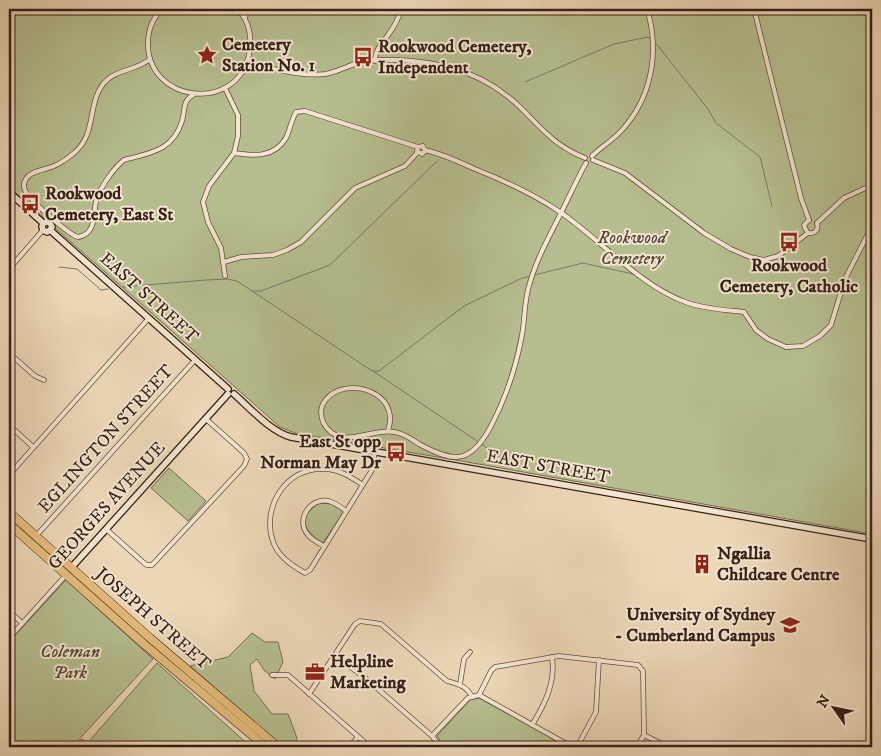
<svg xmlns="http://www.w3.org/2000/svg" width="881" height="756" font-family="'IM FELL DW Pica',serif">
	<rect width="100%" height="100%" fill="#ecd7b7"/>
	<filter id="stains"><feTurbulence type="fractalNoise" baseFrequency=".004" numOctaves="4"/><feColorMatrix values="0 0 0 0 .2 0 0 0 0 .09 0 0 0 0 .02 0 0 0 .5 -.17"/></filter>
	<radialGradient id="worn" r=".72"><stop offset=".6" stop-color="#630" stop-opacity="0"/><stop offset="1" stop-color="#630" stop-opacity=".3"/></radialGradient>
	<g fill="#b6be8f" stroke="#766f53">
		<path d="M9,9H872V534L467,462L295,433L280,427L9,187Z"/>
		<path d="M169,468L206,501L188,521L151,488Z"/>
		<path d="M320,503L331,504L344,511L323,543C304,532 296,516 320,503Z"/>
		<path d="M66,580L153,659L72,747H9V642Z"/>
		<path d="M252,633L265,642H278L283,662L275,679L264,670L257,659L250,665L254,691L272,714H288L297,738L295,747H282L190,666L228,657Z"/>
		<path d="M157,663L251,747H252H84Z"/>
		<path d="M479,698L546,735L564,747H525L509,743L488,747H445L437,736L470,700Z"/>
	</g>
	<g fill="none" stroke-linecap="round" stroke-linejoin="round">
		<g stroke="#727c70" stroke-width="1">
			<path d="M9,12L17,14L23,10L27,12"/>
			<path d="M654,41L708,109L716,123L760,157L772,206"/>
			<path d="M525,82L614,44L648,37L650,39"/>
			<path d="M59,267L77,269L101,290L108,289"/>
			<path d="M534,275L583,263L633,274"/>
			<path d="M123,287L206,280L227,279L237,281L372,371H379L464,306L520,279L530,276"/>
			<path d="M253,291H261L330,265L434,164L438,161"/>
			<path d="M373,371L511,464"/>
		</g>
		<defs>
			<g id="street">
				<path d="M162,9C153,18 148,29 148,43C147,102 236,114 249,55C252,38 250,21 237,9"/>
				<path d="M754,9L801,198L809,220"/>
				<path d="M245,18L247,9"/>
				<path d="M150,59C136,71 115,69 103,84C87,105 97,134 74,153C68,158 61,163 54,166C45,170 28,171 25,181C23,185 24,189 26,192C31,201 69,235 78,237C98,234 92,212 97,198C102,185 113,169 124,160C150,153 173,151 182,121C186,108 181,103 194,94"/>
				<path d="M375,61C375,49 382,44 388,35C394,27 399,18 401,9"/>
				<path d="M247,63C272,68 300,77 325,74C338,72 349,65 361,62C385,57 428,61 452,68C477,75 501,89 520,107C542,129 555,146 585,158"/>
				<path d="M425,150C443,154 459,162 475,169C505,181 534,194 560,212C601,240 641,287 688,303C706,309 725,310 744,312L756,330L768,339L786,347L803,346L820,336L831,325L845,279L872,226"/>
				<path d="M234,153C254,156 274,158 286,138C290,130 291,121 296,112L305,111L418,147L423,146L425,151L422,154L417,151L418,147"/>
				<path d="M592,156C601,147 612,141 621,131C652,98 660,51 647,9"/>
				<path d="M593,160L625,173L704,233L731,249L750,257L764,260L778,256L808,233"/>
				<path d="M817,223L844,198L872,185"/>
				<path d="M808,233C815,234 819,230 817,223"/>
				<path d="M808,233L805,228L804,225L809,220"/>
				<path d="M224,262L241,257L273,255L287,250L301,242L355,188L405,166L418,152"/>
				<path d="M9,269L43,230"/>
				<path d="M225,276L221,248L208,222L203,202L209,186L234,153L238,136V115L225,88"/>
				<path d="M9,353L35,376L44,380"/>
				<path d="M9,425L33,447"/>
				<path d="M388,431C389,427 391,421 390,416C387,386 337,377 323,404C320,409 321,417 323,422C339,453 370,427 395,432C404,434 412,439 419,444C454,463 470,464 490,428C506,398 516,368 522,335C525,319 524,302 529,286C536,260 549,237 561,213C569,197 577,179 586,163"/>
				<path d="M9,475L149,318"/>
				<path d="M363,485C351,477 339,469 324,469C285,467 260,509 274,544C280,558 293,566 305,573L310,570L372,470L375,452"/>
				<path d="M106,529L144,563L147,565H152L244,466L247,459L244,453L206,419"/>
				<path d="M36,536L195,360"/>
				<path d="M324,546C319,543 312,540 308,535C295,520 310,497 329,501C335,503 341,507 346,511"/>
				<path d="M9,611L22,623"/>
				<path d="M9,638L66,575"/>
				<path d="M335,656L363,676L432,736L441,747"/>
				<path d="M272,675H288L370,747"/>
				<path d="M460,684L464,659L470,652"/>
				<path d="M309,694L355,624L360,621L381,624L447,681C458,684 467,686 472,697"/>
				<path d="M479,695L491,671L495,667L559,656L638,665L643,671L644,735L637,747"/>
				<path d="M479,695L572,747"/>
				<path d="M532,725C545,704 556,682 552,657"/>
				<path d="M644,735L668,747"/>
				<path d="M432,736L468,698L479,695"/>
				<path d="M78,747L82,742"/>
				<path d="M349,747L358,737"/>
				<path d="M500,747L508,746L518,747"/>
				<path d="M577,747L596,712L599,660"/>
			</g>
			<g id="secondary">
				<path d="M9,192L43,223"/>
				<path d="M43,223L42,227L43,230L47,232L50,230"/>
				<path d="M43,223L47,222L50,223L52,227L50,230"/>
				<path d="M50,230L228,389"/>
				<path d="M234,394C250,408 271,432 291,437L872,539"/>
				<path d="M71,568L228,394"/>
			</g>
			<g id="highway">
				<path d="M9,512L150,638L278,747"/>
				<path d="M9,524L145,645L266,747"/>
			</g>
		</defs>
		<use href="#street" stroke="#644e3f" stroke-width="5.5"/>
		<use href="#secondary" stroke="#372017" stroke-width="8"/>
		<use href="#highway" stroke="#372017" stroke-width="9"/>
		<use href="#street" stroke="#f3e5d0" stroke-width="4"/>
		<use href="#secondary" stroke="#f3e5d0" stroke-width="5.5"/>
		<use href="#highway" stroke="#e6bc7c" stroke-width="8"/>
	</g>
	<defs>
		<symbol id="sight-bare" viewBox="-9 -9 18 18"><path d="M0-6L1.8-2.2L6-1.7L2.9 1.2L3.7 5.4L0 3.3L-3.7 5.4L-2.9 1.2L-6-1.7L-1.8-2.2Z" fill="#8f2418" stroke="#f3e5d0" stroke-width="2.5" paint-order="stroke"/></symbol>
		<symbol id="bus-bare" viewBox="-9 -9 18 18"><path d="M-5-6H5V4H4V6H2V4H-2V6H-4V4H-5ZM-3.5-4V0h7V-4ZM-3.5 1.2v1.5H-2V1.2ZM2 1.2v1.5H3.5V1.2Z" fill="#8f2418" stroke="#f3e5d0" stroke-width="2.5" paint-order="stroke"/></symbol>
		<symbol id="building-bare" viewBox="-9 -9 18 18"><path d="M-4-6H4V6H1V3H-1V6H-4ZM-2.5-4.3h1.7v1.8h-1.7ZM.8-4.3h1.7v1.8H.8ZM-2.5-1h1.7V.8h-1.7ZM.8-1h1.7V.8H.8Z" fill="#8f2418" stroke="#f3e5d0" stroke-width="2.5" paint-order="stroke"/></symbol>
		<symbol id="university-bare" viewBox="-9 -9 18 18"><path d="M0-5L7-2L0 1L-7-2ZM-4 1L0 2.5L4 1V4Q0 6-4 4Z" fill="#8f2418" stroke="#f3e5d0" stroke-width="2.5" paint-order="stroke"/></symbol>
		<symbol id="office-bare" viewBox="-9 -9 18 18"><path d="M-6-3h4V-5.5h4V-3h4V5H-6ZM-1-4.5V-3h2v-1.5ZM-6 0V1H6V0Z" fill="#8f2418" stroke="#f3e5d0" stroke-width="2.5" paint-order="stroke"/></symbol>
	</defs>
	<g fill-rule="evenodd">
		<use href="#sight-bare" x="193" y="41" width="28" height="28"/>
		<use href="#bus-bare" x="349" y="43" width="28" height="28"/>
		<use href="#bus-bare" x="16" y="190" width="28" height="28"/>
		<use href="#bus-bare" x="775" y="228" width="28" height="28"/>
		<use href="#bus-bare" x="382" y="438" width="28" height="28"/>
		<use href="#building-bare" x="688" y="550" width="28" height="28"/>
		<use href="#university-bare" x="776" y="611" width="28" height="28"/>
		<use href="#office-bare" x="301" y="658" width="28" height="28"/>
	</g>
	<g text-anchor="middle" dominant-baseline="central" stroke-width="4" stroke-linejoin="round" paint-order="stroke">
		<g font-size="18" font-weight="bold" fill="#372017" stroke="#f3e5d0" text-anchor="start">
			<text x="222" y="45">Cemetery<tspan x="222" dy="21">Station No. 1</tspan></text>
			<text x="378" y="47">Rookwood Cemetery,<tspan x="378" dy="21">Independent</tspan></text>
			<text x="45" y="194">Rookwood<tspan x="45" dy="21">Cemetery, East St</tspan></text>
			<text x="789" y="266" text-anchor="middle">Rookwood<tspan x="789" dy="21">Cemetery, Catholic</tspan></text>
			<text x="381" y="442" text-anchor="end">East St opp<tspan x="381" dy="21">Norman May Dr</tspan></text>
			<text x="717" y="554">Ngallia<tspan x="717" dy="21">Childcare Centre</tspan></text>
			<text x="775" y="615" text-anchor="end">University of Sydney<tspan x="775" dy="21">- Cumberland Campus</tspan></text>
			<text x="330" y="662">Helpline<tspan x="330" dy="21">Marketing</tspan></text>
		</g>
		<g font-size="18" font-style="italic" fill="#574835" stroke="#f3e5d0">
			<text x="632" y="238">Rookwood<tspan x="632" dy="21">Cemetery</tspan></text>
			<text x="70" y="652">Coleman<tspan x="70" dy="21">Park</tspan></text>
		</g>
		<g font-size="18" fill="#372017" stroke="#f3e5d0">
			<text transform="translate(149 298) rotate(42)">EAST STREET</text>
			<text transform="translate(106 439) rotate(-48)">EGLINGTON STREET</text>
			<text transform="translate(548 467) rotate(10)">EAST STREET</text>
			<text transform="translate(107 506) rotate(-48)">GEORGES AVENUE</text>
			<text transform="translate(153 619) rotate(41)">JOSEPH STREET</text>
		</g>
	</g>
	<rect width="881" height="756" fill="none" stroke="#ecd7b7" stroke-width="30"/>
	<rect x="10" y="10" width="861" height="736" fill="none" stroke="#372017" stroke-width="2.5"/>
	<rect x="15" y="15" width="851" height="726" fill="none" stroke="#372017"/>
	<g transform="translate(834 708) rotate(303)" stroke="#f3e5d0" stroke-width="4" paint-order="stroke">
	<path d="M0-4L9 19L0 12L-9 19Z" fill="#372017"/>
	<text y="-8" font-size="14" font-weight="bold" text-anchor="middle" fill="#372017">N</text>
	</g>
	<rect width="100%" height="100%" filter="url(#stains)"/>
	<rect width="100%" height="100%" fill="url(#worn)"/>
</svg>
